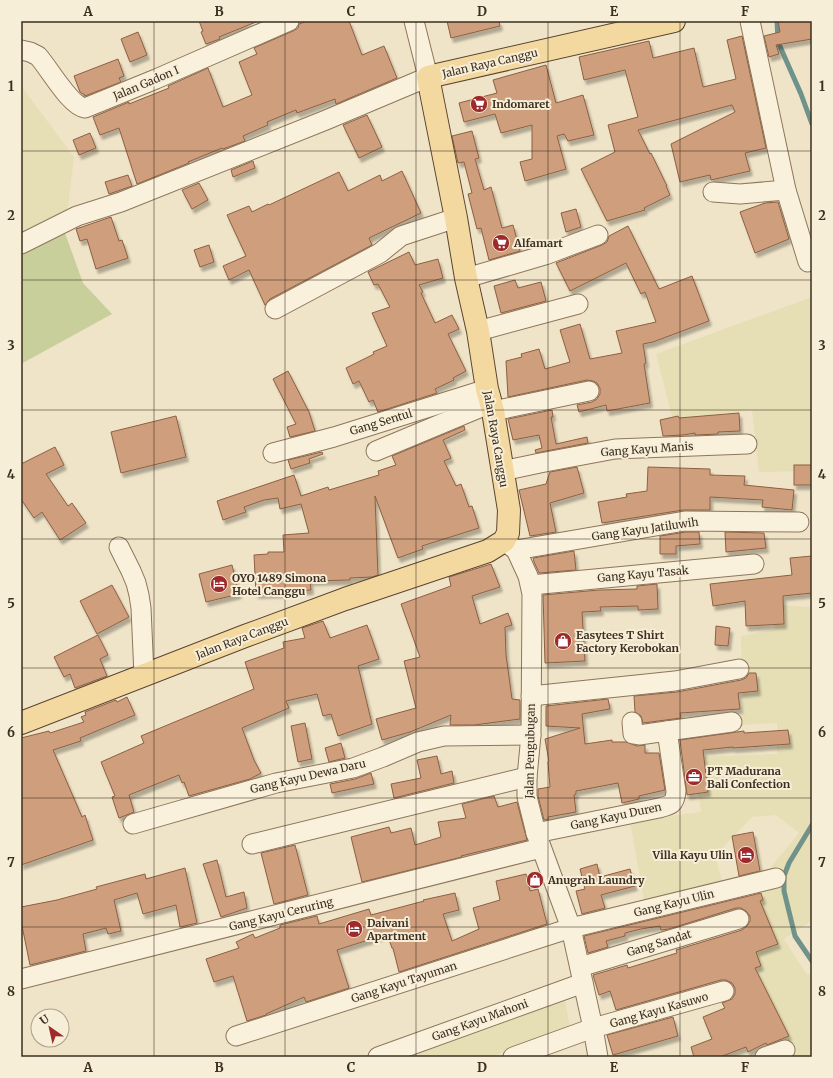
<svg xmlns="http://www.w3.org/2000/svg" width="833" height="1078" font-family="Merriweather,serif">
	<defs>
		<filter id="shadow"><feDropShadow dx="2.5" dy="4.5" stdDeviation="1" flood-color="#0004"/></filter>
	</defs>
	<rect width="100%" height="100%" fill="#f0e4c8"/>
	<g fill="#e6deb5">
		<path d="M21,86L74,157L65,233L21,250Z"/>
		<path d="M812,297V471L759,472L752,410L673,420L656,354Z"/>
		<path d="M812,601V921L784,939L807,975L812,972V1057H788L782,1044L744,983L758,883L799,833L776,815L752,817L715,856L725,891L646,912L630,821L701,812L693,757L777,754V723L742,725L741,636L775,629L776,605L811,607Z"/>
		<path d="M564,995L570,1028L492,1057H420L418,1048Z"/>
	</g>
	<path fill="#c9cf9b" d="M65,233L83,283L112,314L21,364V250Z"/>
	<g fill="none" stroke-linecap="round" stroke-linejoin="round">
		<g stroke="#6f938a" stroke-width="5">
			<path d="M777,21L778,42L801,94L812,124"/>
			<path d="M812,825L789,863L784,876V891L795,936L812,961"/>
		</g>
	</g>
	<g fill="#cf9f7d" stroke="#8d5f41" filter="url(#shadow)">
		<path d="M199,21H256V22L219,37L220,39L206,44L201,32L203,31Z"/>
		<path d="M307,21H349L362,55L384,46L397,78L336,104L335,99L297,113L296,110L267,122L268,125L243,136L245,141L223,149L222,148L188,162L189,163L137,184L119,128L100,135L93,117L129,102V104L169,88L168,86L208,68L223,107L252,95L239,62L257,54L254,48L293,31L298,28L299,24Z"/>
		<path d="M447,21H499L500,26L451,38Z"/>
		<path d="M778,21H812V39L776,45L779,54L769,57L764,36L780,32Z"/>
		<path d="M138,32L147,55L130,62L121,39Z"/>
		<path d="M742,36L766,148L745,153L750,171L711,180L710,175L680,182L671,144L735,112L732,105L638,130L650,154L651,153L667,186H666L670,195L644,208L645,210L607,221L581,169L615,152L608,125L638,117L625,70L584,80L579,57L649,41L653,58L694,48L703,87L736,79L727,40Z"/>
		<path d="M118,59L124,76L119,78L121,82L85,96L84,94H83L80,92L74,76Z"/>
		<path d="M546,65L556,103L583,95L594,135L568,141L564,134L557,136L566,169L525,181L520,162L532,159V125L501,133L495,114L464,122L459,103L497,93L493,80Z"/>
		<path d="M367,115L382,147L359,158L343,125Z"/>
		<path d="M472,131L479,158L475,159L484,190L491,187L502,228L513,225L520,251L489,260L481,228L477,229L468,194L472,193L464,162L458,163L452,136Z"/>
		<path d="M90,133L96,148L79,155L73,140Z"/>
		<path d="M253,161L255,168L233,177L231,170Z"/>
		<path d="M402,171L421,213L369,238L372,245L270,299L265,305L249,270L229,280L223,266L246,256L227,215L249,206L252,212L268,204L269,205L339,172L348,191L380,175L382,181Z"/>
		<path d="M128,175L132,186L109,194L105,182Z"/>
		<path d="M199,183L208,200L192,209L182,190Z"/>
		<path d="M778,202L789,239L755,253L740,212L765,203Z"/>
		<path d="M576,209L581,227L566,232L561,213Z"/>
		<path d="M111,217L119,241L122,240L128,258L96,269L87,239L80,241L76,229Z"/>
		<path d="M628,226L659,289L692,276L709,321L653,342L643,344L646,363L644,364L650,403L607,411L606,405L579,412L577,405L592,402L597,399L600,394V388L597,383L593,381L587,380L508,397L506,361L522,357L521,354L539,349L545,369L570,362L560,330L580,324L590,359L622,353L616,331L656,322L645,292L641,294L626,263L570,291L556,263L602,245L607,242L609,236Z"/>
		<path d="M209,245L214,262L200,267L194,250Z"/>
		<path d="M409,252L415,265L438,259L443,278L419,285L423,292L421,293L435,323L452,315L459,329L448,334L466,371L453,378L454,380L435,389L437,393L378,412L373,400L369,402L359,381L353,384L346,368L374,354L373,352L387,346L372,313L390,307L378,284L374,285L368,272Z"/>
		<path d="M515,280L518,288L541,282L546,301L501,313L494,286Z"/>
		<path d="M288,371L309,412L315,431L290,437L287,427L296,424L273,379Z"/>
		<path d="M552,410L553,417H551L556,444L587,437L588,443L536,453L535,450L542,448L539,435L513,440L508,419Z"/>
		<path d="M739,413L740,431L718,432V434L695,435V433L683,435L663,436L660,420L678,416L679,418Z"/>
		<path d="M176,416L186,457L121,473L111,432Z"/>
		<path d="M464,426L465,430L443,440L451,458L444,461L456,486L461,484L469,507L472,506L479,528L422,546L423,549L398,558L375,496L378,575L372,577L350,578V580L310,581L311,590L285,592V593L256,594L254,555L268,554V552H284L283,535L309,533L301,504L280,509L278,498L264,500L244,507L246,512L223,520L217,501L294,475L301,496L328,487L329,490L379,475L378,471L396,465L392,456Z"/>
		<path d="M55,447L64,465L46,474L68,506L72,503L86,523L60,540L42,512L34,518L21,499V464Z"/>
		<path d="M322,452L323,454L309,459L310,463L291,469L288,460Z"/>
		<rect x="794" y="465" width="18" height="20"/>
		<path d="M577,467L584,493L550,503L556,532L530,536L519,490L546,484L550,472Z"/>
		<path d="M648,467L710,469V475L745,476L744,485L794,490L792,510L762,507L763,500L710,497V510H683L602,523L598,502L627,497L626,494L647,491Z"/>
		<path d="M686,532H699L700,544L676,546V554H660V536Z"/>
		<path d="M725,532L764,533L766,548L726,552Z"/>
		<path d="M574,551L576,570L539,573L534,562L533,558Z"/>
		<path d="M812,556V593L783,596L784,624L746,626L745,601L713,606L710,584L792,575L790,558Z"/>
		<path d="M491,564L500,587L472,596L480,624L508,613L512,625L505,627L506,655L512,699L520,700V719L474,725H450L451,715L410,732L382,740L376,719L416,708L404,661L420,657L401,604L451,586L449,577Z"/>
		<path d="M232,565L239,594L206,602L199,574Z"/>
		<path d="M657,584L658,609L638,610V606L600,607L601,611L582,612L585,661L545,663L543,595L599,590L637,589V586Z"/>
		<path d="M112,585L129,617L97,634L80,601Z"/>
		<path d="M323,621L330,638L367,625L379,659L358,666L372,724L338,736L331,714L323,716L317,694L286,701L289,708L242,728L254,760L261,773L250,779L189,796L184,782L182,783L179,775L129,795L134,812L119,818L112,797L115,796L101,762L144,743L141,736L254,689L245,662L284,648L283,642L305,638L302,628Z"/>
		<path d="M716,626L730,628L728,646L715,645Z"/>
		<path d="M98,635L108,655L100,659L107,676L75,688L70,674L64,677L54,657Z"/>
		<path d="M749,673H756L758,691L738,693L740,709L680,713L681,718L643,723L641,716L635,712L634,696L677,692L741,680L746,678Z"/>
		<path d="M127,697L135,715L80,738L81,741L53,750L82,817L85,815L93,840L21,865V738L49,731L50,733L84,722L81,717L86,715L85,712L116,700L117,702Z"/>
		<path d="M608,699L610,709L582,714L585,744L612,740V742H626L637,746L645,745V753H659L665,790L639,796V799L622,803L618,783L576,791V794L574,795L576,812L548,817L549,819L544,820L538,796V789L550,787L548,762L549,761L545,739L580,728L546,726V706Z"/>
		<path d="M305,723L312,759L298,762L291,726Z"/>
		<path d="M788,730L790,744L733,748V747L703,750L708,792L687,795L680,740L744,731V733Z"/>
		<path d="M341,743L345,758L329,762L325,748Z"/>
		<path d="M437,756L441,774L452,771L454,783L394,798L391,784L421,778L417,760Z"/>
		<path d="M371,773L374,784L332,793L330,784L355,779Z"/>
		<path d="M494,796L498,807L517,802L527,840L461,856L462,857L362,882L351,837L389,827L391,833L411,828L415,845L441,837L438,822L466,818L462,804Z"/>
		<path d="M753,832L760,871L739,876L732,836Z"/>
		<path d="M295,845L308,895L274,904L261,853Z"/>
		<path d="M217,860L226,897L244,892L247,908L221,917L203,864Z"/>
		<path d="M597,864L600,877L630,869L635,886L601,895L605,908L582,914L576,891L585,889L580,869Z"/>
		<path d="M185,868L197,923L180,927L176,905L143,914L137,893L114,900L121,931L108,934L106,928L83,934L86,951L30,965L21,921V907L57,900L97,889L96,887L145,874L146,879Z"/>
		<path d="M526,874L530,891L538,889L547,924L399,972L393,948H392L387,934L337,950L349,988L306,1002L304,997L266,1014V1015L247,1021L233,976L214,982L206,959L239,948L236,942L253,934L255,938L280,928V925L317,916L319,924L369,909L371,915L424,901L423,900L455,893L459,910L443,914L452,941L479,929L473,908L500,900L496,881Z"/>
		<path d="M761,893L763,900L760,901L778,944L756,952L761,966L755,968L789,1036L767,1045L766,1043L748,1052L746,1047L720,1057H694L691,1047L712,1039L703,1017L725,1008L722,1003L732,999L735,994V988L732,983L726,980H721L616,1010L610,991L599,995L593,975L627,965L628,968L677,953L676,950L742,930L747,926L750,921V916L746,911L741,908H736L669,929L661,930L660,926L641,929L625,933V936L606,941L608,947L588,953L584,936Z"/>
		<path d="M673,1017L678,1036L613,1055L607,1035Z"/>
	</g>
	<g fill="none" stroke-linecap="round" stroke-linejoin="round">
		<defs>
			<g id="minor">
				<path d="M750,21L786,190L808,262"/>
				<path d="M21,50L30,52L38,56C49,68 70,106 85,108L156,79L289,21"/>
				<path d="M713,192L740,194L786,190"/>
				<path d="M21,244L77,216L121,202L326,120L428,77L414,21"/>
				<path d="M466,278L545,255L598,235"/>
				<path d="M275,309L380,253L401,236L456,218"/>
				<path d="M478,331L578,304"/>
				<path d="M493,411L589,391"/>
				<path d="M376,451L491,403"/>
				<path d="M273,453L334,437L487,389"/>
				<path d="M502,471L540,463L615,449L747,444"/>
				<path d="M504,541L516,550L528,576L532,594L531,735L527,777V797L536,833L571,928L593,1028L598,1057"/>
				<path d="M119,547L131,571L136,583L139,595L141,608L144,675"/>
				<path d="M516,550L685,521L799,522"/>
				<path d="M531,585L754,564"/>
				<path d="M531,696L675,681L739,669"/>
				<path d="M667,731L732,722"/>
				<path d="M133,824L276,783L353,768L383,757L418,742L444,736L531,735"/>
				<path d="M536,833L659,808C671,805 675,804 676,791L667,731L639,735L633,734L632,722"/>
				<path d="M252,844L527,777"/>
				<path d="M580,967L739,919"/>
				<path d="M21,979L541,848"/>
				<path d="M236,1036L571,928L776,878"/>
				<path d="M378,1057L583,983"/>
				<path d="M513,1057L593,1028L724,991"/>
				<path d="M765,1057L785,1050"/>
			</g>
			<path id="major" d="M21,723L245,636L345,599L488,551L504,541L508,533L509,510L493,411L487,389L478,331L466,278L456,218L428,77L674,21"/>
		</defs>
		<use href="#minor" stroke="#8d765c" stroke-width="21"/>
		<use href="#major" stroke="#5b4430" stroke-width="24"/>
		<use href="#minor" stroke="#faf1dc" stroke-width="19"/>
		<use href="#major" stroke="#f3d9a0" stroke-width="22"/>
	</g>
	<path fill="none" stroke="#3d2e20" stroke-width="1" stroke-opacity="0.55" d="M154,21V1057M285,21V1057M416,21V1057M548,21V1057M680,21V1057M21,151H812M21,280H812M21,410H812M21,539H812M21,668H812M21,798H812M21,927H812"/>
	<defs>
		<symbol id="supermarket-disc" viewBox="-11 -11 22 22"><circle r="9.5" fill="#9e2a2b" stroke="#f7eed8"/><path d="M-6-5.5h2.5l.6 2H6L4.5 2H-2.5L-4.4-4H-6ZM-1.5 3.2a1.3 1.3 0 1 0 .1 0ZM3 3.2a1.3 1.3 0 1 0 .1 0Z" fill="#fff"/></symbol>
		<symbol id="hotel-disc" viewBox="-11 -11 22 22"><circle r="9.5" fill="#9e2a2b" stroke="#f7eed8"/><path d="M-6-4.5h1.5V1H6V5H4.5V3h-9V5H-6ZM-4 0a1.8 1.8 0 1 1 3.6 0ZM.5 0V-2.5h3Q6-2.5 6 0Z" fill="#fff"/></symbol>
		<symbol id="shop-disc" viewBox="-11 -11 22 22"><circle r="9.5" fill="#9e2a2b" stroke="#f7eed8"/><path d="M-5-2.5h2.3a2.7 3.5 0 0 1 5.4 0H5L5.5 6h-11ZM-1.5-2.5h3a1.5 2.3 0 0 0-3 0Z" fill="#fff"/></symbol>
		<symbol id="office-disc" viewBox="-11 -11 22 22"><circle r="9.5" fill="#9e2a2b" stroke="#f7eed8"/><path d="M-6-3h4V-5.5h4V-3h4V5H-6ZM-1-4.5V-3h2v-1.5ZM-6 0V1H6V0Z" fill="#fff"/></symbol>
	</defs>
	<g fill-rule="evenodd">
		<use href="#supermarket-disc" x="469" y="94" width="20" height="20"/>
		<use href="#supermarket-disc" x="491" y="233" width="20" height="20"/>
		<use href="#hotel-disc" x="209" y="574" width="20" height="20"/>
		<use href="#shop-disc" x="553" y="631" width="20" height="20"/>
		<use href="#office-disc" x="684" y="767" width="20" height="20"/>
		<use href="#hotel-disc" x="736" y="845" width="20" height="20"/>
		<use href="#shop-disc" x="525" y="870" width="20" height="20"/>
		<use href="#hotel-disc" x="344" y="919" width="20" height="20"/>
	</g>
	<g text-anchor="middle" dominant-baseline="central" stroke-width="4" stroke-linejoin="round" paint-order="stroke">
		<g font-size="11" fill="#3d2e20" stroke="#f7eed8">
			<text transform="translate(490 63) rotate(-13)">Jalan Raya Canggu</text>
			<text transform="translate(146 83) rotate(-23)">Jalan Gadon I</text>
			<text transform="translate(381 422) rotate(-17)">Gang Sentul</text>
			<text transform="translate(496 439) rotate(80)">Jalan Raya Canggu</text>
			<text transform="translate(647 449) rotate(-4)">Gang Kayu Manis</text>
			<text transform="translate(645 529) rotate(-8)">Gang Kayu Jatiluwih</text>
			<text transform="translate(643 574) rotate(-5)">Gang Kayu Tasak</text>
			<text transform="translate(242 638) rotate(-21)">Jalan Raya Canggu</text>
			<text transform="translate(530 751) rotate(-89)">Jalan Pengubugan</text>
			<text transform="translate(308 776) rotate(-13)">Gang Kayu Dewa Daru</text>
			<text transform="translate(616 816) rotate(-12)">Gang Kayu Duren</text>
			<text transform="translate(674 903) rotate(-14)">Gang Kayu Ulin</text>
			<text transform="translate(281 914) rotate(-14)">Gang Kayu Ceruring</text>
			<text transform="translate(659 943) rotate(-17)">Gang Sandat</text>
			<text transform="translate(404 982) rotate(-18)">Gang Kayu Tayuman</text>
			<text transform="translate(659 1010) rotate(-16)">Gang Kayu Kasuwo</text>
			<text transform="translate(480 1020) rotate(-20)">Gang Kayu Mahoni</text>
		</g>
		<g font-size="11" font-weight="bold" fill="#3d2e20" stroke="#f7eed8" text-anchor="start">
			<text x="492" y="104">Indomaret</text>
			<text x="514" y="243">Alfamart</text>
			<text x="232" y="578">OYO 1489 Simona<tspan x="232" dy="13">Hotel Canggu</tspan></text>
			<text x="576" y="635">Easytees T Shirt<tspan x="576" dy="13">Factory Kerobokan</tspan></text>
			<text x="707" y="771">PT Madurana<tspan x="707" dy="13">Bali Confection</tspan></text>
			<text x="733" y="855" text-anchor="end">Villa Kayu Ulin</text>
			<text x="548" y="880">Anugrah Laundry</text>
			<text x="367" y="923">Daivani<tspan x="367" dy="13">Apartment</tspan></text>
		</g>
	</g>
	<rect width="833" height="1078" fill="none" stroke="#f7eed8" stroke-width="44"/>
	<g transform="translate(50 1028) rotate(326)"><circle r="19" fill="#f7eed8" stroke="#ada18e"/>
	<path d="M0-3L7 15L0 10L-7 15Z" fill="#9e2a2b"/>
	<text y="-6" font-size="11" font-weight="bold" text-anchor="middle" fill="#3d2e20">U</text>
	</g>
	<rect x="22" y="22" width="789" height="1034" fill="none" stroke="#3d2e20" stroke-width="1.5"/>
	<g font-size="13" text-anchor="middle" font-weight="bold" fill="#3d2e20">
		<text x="88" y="16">A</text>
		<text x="219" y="16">B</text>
		<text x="351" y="16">C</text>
		<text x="482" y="16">D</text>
		<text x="614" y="16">E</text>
		<text x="745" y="16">F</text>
		<text x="11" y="91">1</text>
		<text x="822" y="91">1</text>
		<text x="11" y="220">2</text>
		<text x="822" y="220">2</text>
		<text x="11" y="350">3</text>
		<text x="822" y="350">3</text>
		<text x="11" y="479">4</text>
		<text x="822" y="479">4</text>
		<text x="11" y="608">5</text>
		<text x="822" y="608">5</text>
		<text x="11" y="737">6</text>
		<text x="822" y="737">6</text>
		<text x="11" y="867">7</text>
		<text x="822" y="867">7</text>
		<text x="11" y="996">8</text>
		<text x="822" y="996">8</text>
		<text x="88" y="1072">A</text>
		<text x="219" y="1072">B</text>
		<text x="351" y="1072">C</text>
		<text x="482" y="1072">D</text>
		<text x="614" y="1072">E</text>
		<text x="745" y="1072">F</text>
	</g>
</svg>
